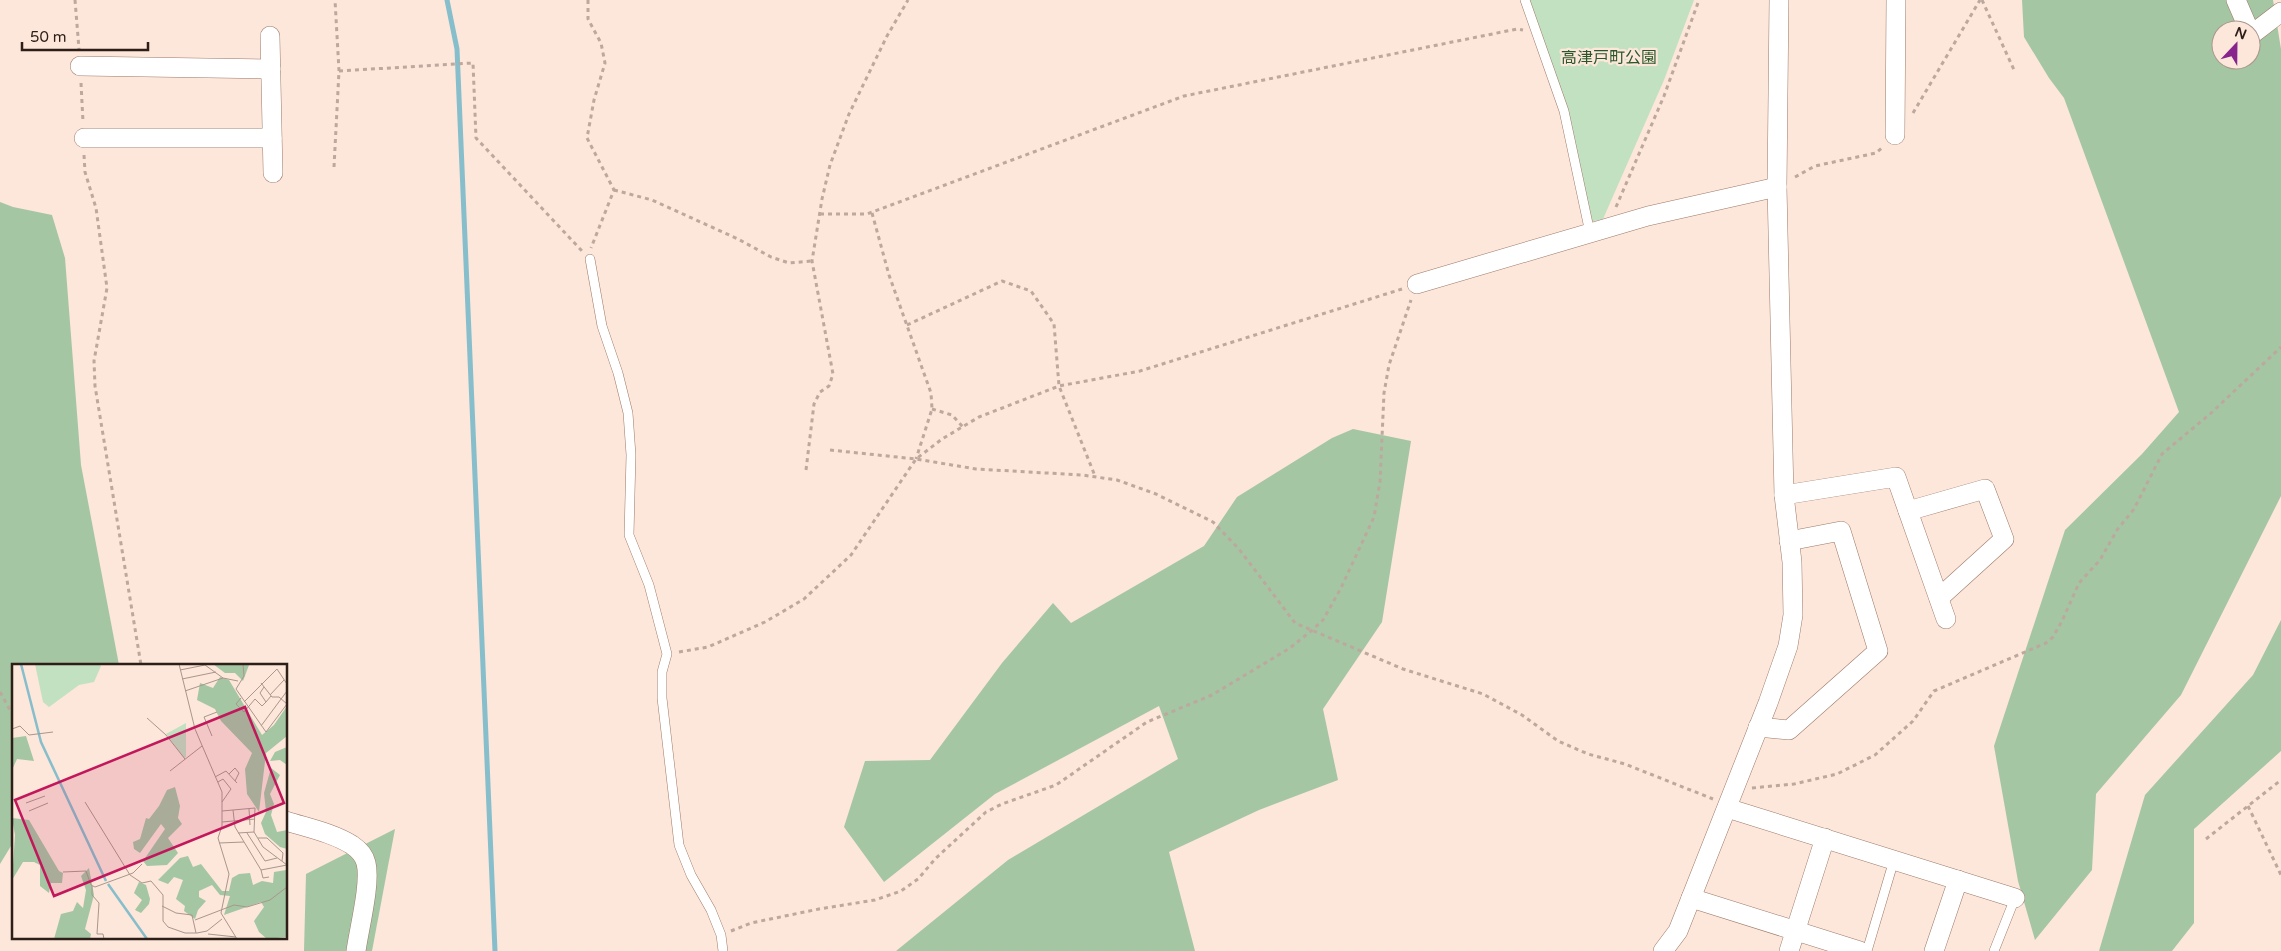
<svg xmlns="http://www.w3.org/2000/svg" width="2281" height="951" font-family="'Varela Round','Noto Sans JP',sans-serif">
	<rect width="100%" height="100%" fill="#fde6da"/>
	<path fill="#c1e1c1" d="M1527,0H1694L1664,80L1603,219L1589,222L1567,111Z"/>
	<g fill="#a4c6a3" fill-rule="evenodd">
		<path d="M2022,0H2273L2281,49V496L2181,695L2096,794L2092,870L2035,940L2018,881L1994,746L2065,530L2142,454L2179,412L2064,98L2049,78L2024,37ZM2221,30H2251V60H2221Z"/>
		<path d="M0,202L13,207L52,215L65,258L81,465L119,665H14V841L0,864Z"/>
		<path d="M1353,429L1411,441L1382,622L1323,709L1338,780L1259,810L1169,852L1195,951H896L1008,860L1178,759L1159,706L995,794L884,882L844,827L865,761L930,760L1002,663L1053,603L1071,623L1204,546L1237,497L1332,438Z"/>
		<path d="M2281,620V751L2194,829V923L2172,951H2099L2145,795L2253,675Z"/>
		<path d="M395,829L372,951H304L306,874Z"/>
	</g>
	<g fill="none" stroke-linecap="round" stroke-linejoin="round">
		<path stroke="#86becb" stroke-width="5" d="M447,0L457,49L495,951"/>
		<defs>
			<g id="lane">
				<path d="M1525,0L1564,111L1590,233"/>
				<path d="M590,259L602,326L618,373L628,413L631,455L629,535L649,585L667,654L662,672V698L679,845L691,875L711,910L721,935L723,951"/>
				<path d="M1867,951L1894,860"/>
				<path d="M1994,951L2015,898"/>
			</g>
			<g id="street">
				<path d="M2236,0L2249,30"/>
				<path d="M2251,35L2281,12"/>
				<path d="M270,36L273,173"/>
				<path d="M80,66L271,69"/>
				<path d="M1895,135L1896,0"/>
				<path d="M84,138H272"/>
				<path d="M1417,284L1648,216L1777,187"/>
				<path d="M1784,495L1896,477L1946,619"/>
				<path d="M1908,511L1985,489L2004,539L1939,598"/>
				<path d="M1758,727L1789,730L1878,651L1841,531L1789,541"/>
				<path d="M1727,808L2015,898"/>
				<path d="M286,821C308,828 333,833 352,845C358,849 364,855 366,863C371,883 359,929 356,951"/>
				<path d="M1691,898L1860,951"/>
				<path d="M1663,951L1678,931L1768,703L1788,646L1793,615L1792,562L1784,495L1777,187L1779,0"/>
				<path d="M1789,951L1825,838"/>
				<path d="M1934,951L1958,880"/>
			</g>
		</defs>
		<use href="#lane" stroke="#9b7a68" stroke-width="10"/>
		<use href="#street" stroke="#9b7a68" stroke-width="20"/>
		<g stroke="#bda89e" stroke-width="3" stroke-dasharray="4 4" stroke-linecap="butt">
			<path d="M75,0L79,49"/>
			<path d="M588,0V19L601,43L605,63L594,100L587,138L614,190L591,248"/>
			<path d="M1982,0L2015,72"/>
			<path d="M339,71L473,63L476,138L582,251"/>
			<path d="M81,83L83,122"/>
			<path d="M1913,113L1980,0"/>
			<path d="M84,155L85,172L96,208L107,288L94,361L95,386L141,665"/>
			<path d="M334,167L339,71L335,0"/>
			<path d="M1795,177L1815,166L1876,153L1884,146"/>
			<path d="M614,190L652,200L738,239L771,257L789,263L812,261"/>
			<path d="M1616,207L1664,96L1699,0"/>
			<path d="M872,213L889,275L931,393L932,409L916,459"/>
			<path d="M820,214H867L1184,96L1517,29L1523,30"/>
			<path d="M907,325L1002,281L1031,291L1054,324L1059,386L1095,476"/>
			<path d="M932,409L952,415L963,427"/>
			<path d="M830,450L916,459L976,469L1082,475L1117,480L1156,494L1213,522L1239,549L1295,623L1403,669L1483,694L1522,715L1558,741L1588,754L1625,764L1713,799"/>
			<path d="M806,470L814,404L820,392L829,386L833,374L812,261L822,199L830,165L849,114L887,36L908,0"/>
			<path d="M679,652L708,647L765,622L804,599L851,555L916,459L942,439L979,417L1059,386L1140,371L1402,289"/>
			<path d="M0,692L14,717"/>
			<path d="M1752,788L1794,784L1837,774L1875,755L1913,721L1934,691L2046,643L2053,637L2062,621L2079,583L2100,560L2117,530L2134,509L2162,454L2210,414L2281,347"/>
			<path d="M2248,806L2281,875"/>
			<path d="M2206,839L2281,780"/>
			<path d="M731,931L751,923L819,909L875,900L901,891L918,879L936,858L986,812L1002,804L1056,785L1147,722L1212,695L1290,648L1311,631L1323,620L1341,588L1374,517L1380,482L1384,393L1389,365L1411,300"/>
		</g>
		<use href="#lane" stroke="#fff" stroke-width="9"/>
		<use href="#street" stroke="#fff" stroke-width="19"/>
	</g>
	<g text-anchor="middle" dominant-baseline="central" stroke-width="4.5" stroke-linejoin="round" paint-order="stroke">
		<g font-size="16" fill="#28582a" stroke="#fde6da">
			<text x="1609" y="58">高津戸町公園</text>
		</g>
	</g>
	<g transform="translate(12 664)">
		<rect width="275" height="275" fill="#fde6da"/>
		<path d="M23,0H87L89,2L82,18L67,21L37,43L31,38ZM174,59V93L172,94L154,70Z" fill="#c1e1c1"/>
		<path d="M201,0L237,1L231,17L223,9H213ZM208,13L217,16L250,71L262,61L275,42V72L254,89L247,148L235,130L233,105L240,89L209,57L203,45L185,36L188,19L201,24ZM14,72L22,97L5,95L0,106V74ZM275,83V101L268,96L258,97L263,88ZM259,104L268,111L258,130L262,140L259,151L265,168L275,166V185L268,183L253,170L249,159L254,148L252,129ZM163,123L168,142L166,154L170,160L156,174L166,189L155,201L135,202L131,197L153,165L149,160L128,189L122,185L121,178L128,175L134,154L137,155L147,142L155,126ZM0,154L17,156L47,207L51,209L50,219H39L37,229L28,222V201L22,198H11L0,216L3,171ZM176,192L181,203L189,200L210,227H217L220,214L227,210L238,209L241,221L250,217L261,219L262,208L274,206L275,273L255,275L247,268L242,257L252,243L249,238L212,251L218,232L208,231L200,221L187,227V233L194,237L186,246L183,255L172,247L173,242L164,235L171,216L162,213L156,220L146,216L168,194ZM77,204L82,231L73,265L79,270L78,275H42L49,250L61,247L65,238L71,244L74,226L69,212ZM127,218L134,221L138,235L137,240L129,249L123,246L130,236L122,229Z" fill="#a4c6a3"/>
		<path fill="none" stroke="#86becb" stroke-width="2.5" d="M9,0L29,78L94,217M96,220L135,275"/>
		<path fill="none" stroke="#aa968c" stroke-width="1" d="M167,0L183,65L210,128V162L206,174L217,210L209,249L225,275M231,0L232,12L224,25L254,68L275,40L267,33H260L249,19M168,6L193,1L211,14M170,15L204,8M252,23L248,29L254,38L259,32M173,27L211,14L226,17M258,31L272,16M229,34L224,40L232,48L243,35L250,42L254,38M232,38L265,5L275,20M135,54L154,71L173,95M249,62L275,27M0,65L8,62L17,71L41,68M200,72L192,53L205,48M158,107L190,82M217,110L223,104L227,109L223,117M203,113L214,107L225,119M206,118L211,115L219,125L210,138M73,138L118,211L130,219L139,217L151,231V257L156,263L173,269H185L195,267L210,255M14,139L33,132M237,145L238,161M221,146L223,163L249,206L251,214L257,213M17,147L36,139M210,147L243,144L242,168L251,183L275,201M210,158L243,155M226,169L242,168M235,169L253,197L265,194M246,174H255L271,189L270,197M207,179L232,178M249,206L275,201M51,208L74,207L79,221L83,223L121,209L130,200M80,222V231L87,239L85,270H91L92,275M150,242L164,249L180,251L184,269M183,256L222,241L235,243L258,236L275,223M196,270L224,273"/>
		<path fill="#c2185b" fill-opacity="0.15" stroke="#c2185b" stroke-width="2.5" d="M233,43L272,139L42,232L3,136Z"/>
		<rect width="275" height="275" fill="none" stroke="#2d1f18" stroke-width="2.5"/>
	</g>
	<g transform="translate(2236 45) rotate(22)"><circle r="24" fill="#fde6da" stroke="#aa968c"/>
	<path d="M0-4L9 19L0 12L-9 19Z" fill="#88248d"/>
	<text y="-8" font-size="14" font-weight="bold" text-anchor="middle" fill="#2d1f18">N</text>
	</g>
	<path d="M22 42v8h126v-8" fill="none" stroke="#2d1f18" stroke-width="2.5"/>
	<text x="30" y="42" font-size="15" fill="#2d1f18" stroke="#fde6da" stroke-width="4" paint-order="stroke">50 m</text>
</svg>
